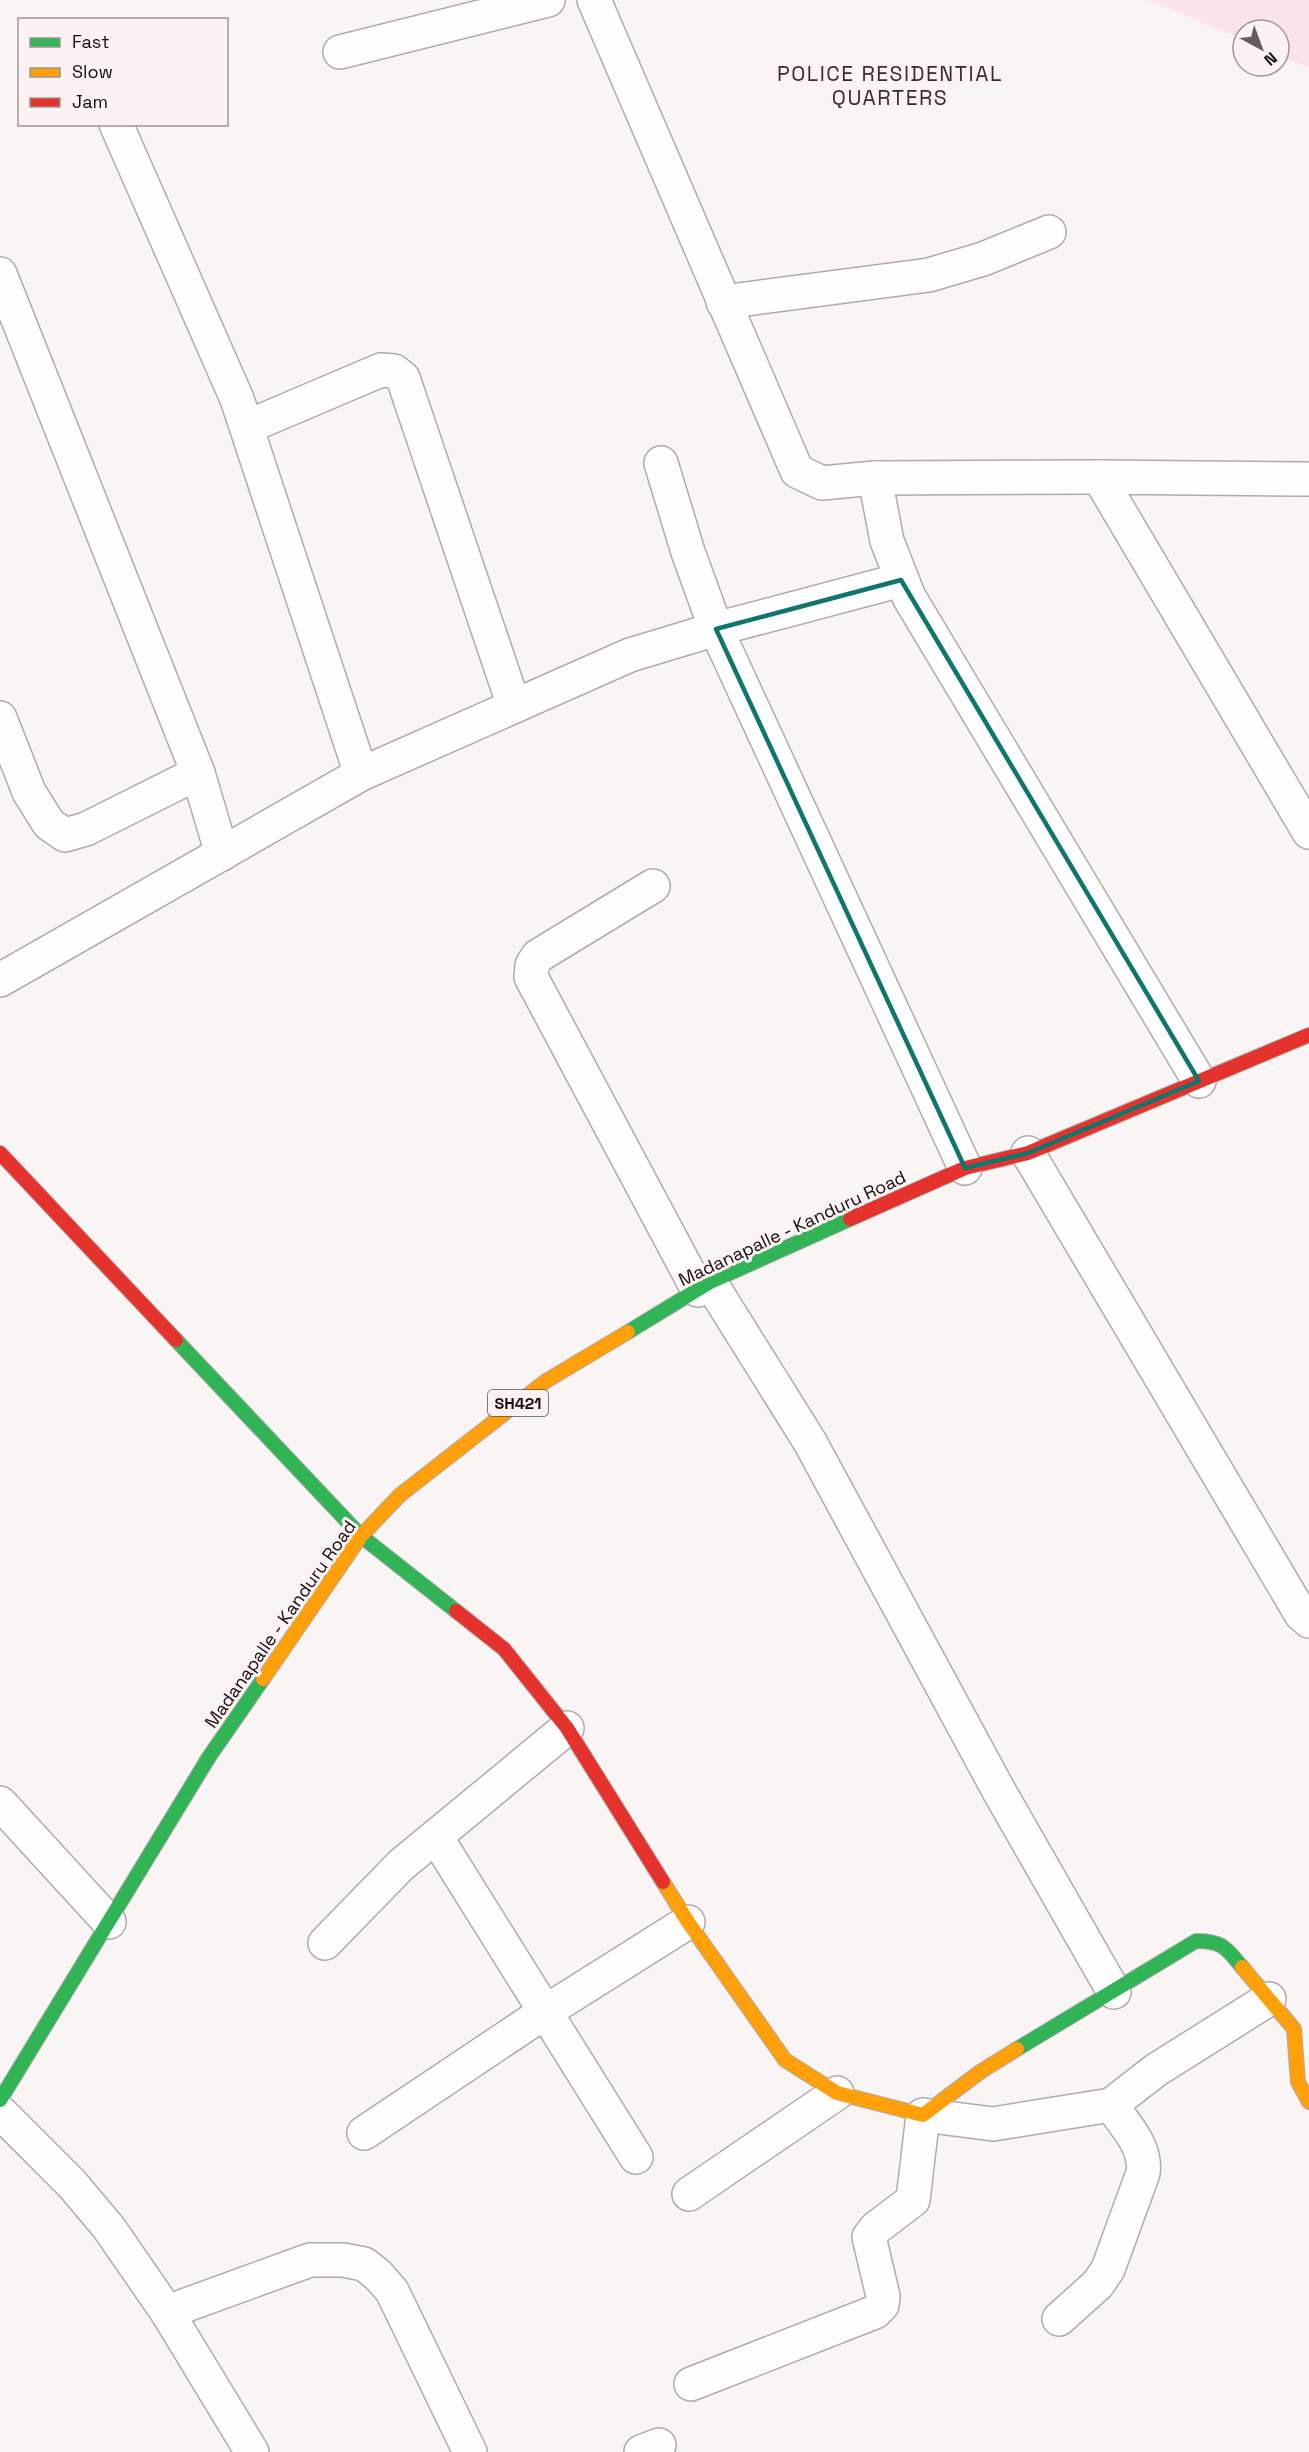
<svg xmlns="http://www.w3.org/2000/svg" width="1309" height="2452" font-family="'Space Grotesk',sans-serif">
	<rect width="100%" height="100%" fill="#faf5f5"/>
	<path fill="#fbe4e7" d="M1148,0H1309V68L1279,56V30H1243V40Z"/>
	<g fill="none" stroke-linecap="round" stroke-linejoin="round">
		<defs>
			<g id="street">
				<path d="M594,0L797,471L822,483L875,478L1099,477"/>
				<path d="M340,52L548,0"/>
				<path d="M116,124L237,399L361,774"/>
				<path d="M0,274L198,773L222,854"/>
				<path d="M723,302L929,275L983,259L1049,232"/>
				<path d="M247,427L381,370L394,371L403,378L514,706"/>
				<path d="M661,463L688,552L716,629L965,1168"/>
				<path d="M875,478L887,541L909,597L1199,1081"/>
				<path d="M1309,479L1099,477L1309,832"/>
				<path d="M0,718L29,792L49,824L65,835L86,829L198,773"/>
				<path d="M653,886L538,956L532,965L531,977L698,1290"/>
				<path d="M0,980L361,774L630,655L716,629L901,580"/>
				<path d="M1028,1153L1301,1614L1309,1621"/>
				<path d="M710,1282L810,1442L999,1791L1114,1992"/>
				<path d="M0,1803L109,1922"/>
				<path d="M436,1837L636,2157"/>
				<path d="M325,1943L401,1865L567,1728"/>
				<path d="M0,2112L72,2184L109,2228L167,2312L252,2452"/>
				<path d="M364,2133L545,2012L688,1922"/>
				<path d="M689,2194L837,2093"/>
				<path d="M167,2312L310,2260H343L364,2264L378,2275L392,2291L470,2452"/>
				<path d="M1059,2319L1098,2284L1108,2269L1143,2173C1147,2147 1125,2125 1111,2105"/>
				<path d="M691,2384L875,2312L882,2305L883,2296L869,2237L876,2228L913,2200L923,2115L993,2124L1111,2105L1156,2070L1269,1999"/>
				<path d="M641,2452L659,2445"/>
			</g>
			<g id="fast">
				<path d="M628,1332L710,1282L850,1219"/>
				<path d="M176,1340L361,1536L456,1611"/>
				<path d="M1017,2049L1196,1941C1223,1941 1226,1948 1242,1967"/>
				<path d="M0,2100L209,1757L263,1679"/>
			</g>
			<g id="slow">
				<path d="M263,1679L361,1536L400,1495L546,1381L628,1332"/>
				<path d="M663,1882L688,1922L785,2060L837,2093L923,2115L980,2072L1017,2049"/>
				<path d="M1242,1967L1294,2029L1298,2082L1309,2102"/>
			</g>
			<g id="jam">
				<path d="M0,1153L176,1340"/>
				<path d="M850,1219L965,1168L1028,1153L1309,1035"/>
				<path d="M456,1611L504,1649L567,1728L663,1882"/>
			</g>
		</defs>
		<use href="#street" stroke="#b1aaab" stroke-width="36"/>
		<use href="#fast" stroke="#b1aaab" stroke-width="16"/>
		<use href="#slow" stroke="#b1aaab" stroke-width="16"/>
		<use href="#jam" stroke="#b1aaab" stroke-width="16"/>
		<use href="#street" stroke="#fefefe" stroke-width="33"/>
		<use href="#fast" stroke="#30b455" stroke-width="14"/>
		<use href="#slow" stroke="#ff9f0a" stroke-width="14"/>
		<use href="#jam" stroke="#e5322d" stroke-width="14"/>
	</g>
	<path fill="none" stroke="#0f766e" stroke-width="4.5" stroke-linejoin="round" d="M901,580L1199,1081L1028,1153L965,1168L716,629Z"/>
	<g text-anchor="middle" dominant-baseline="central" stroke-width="6" stroke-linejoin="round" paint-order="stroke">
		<rect fill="#fdf2f3" stroke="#595051" stroke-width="1.5" x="488" y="1390" width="60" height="26" rx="4.5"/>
		<g font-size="16" font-weight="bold" fill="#130b0c">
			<text x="518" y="1403">SH421</text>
		</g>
		<g font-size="18" fill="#130b0c" stroke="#fdf2f3">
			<text transform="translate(792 1228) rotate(-25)">Madanapalle - Kanduru Road</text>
			<text transform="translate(280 1624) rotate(-55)">Madanapalle - Kanduru Road</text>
		</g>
		<g font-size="21" letter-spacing="1.5" fill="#3b292b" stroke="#fdf2f3">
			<text x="890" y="73">POLICE RESIDENTIAL<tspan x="890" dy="24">QUARTERS</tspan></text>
		</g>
	</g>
	<rect x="18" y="18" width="210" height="108" fill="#fdf2f3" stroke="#9f9697" stroke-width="1.5"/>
	<rect x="30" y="38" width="30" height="9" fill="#30b455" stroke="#9f9697" stroke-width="1.5"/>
	<text x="72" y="48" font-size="18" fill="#130b0c">Fast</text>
	<rect x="30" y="68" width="30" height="9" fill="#ff9f0a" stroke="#9f9697" stroke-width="1.5"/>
	<text x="72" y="78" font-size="18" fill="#130b0c">Slow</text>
	<rect x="30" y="98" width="30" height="9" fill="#e5322d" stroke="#9f9697" stroke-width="1.5"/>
	<text x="72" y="108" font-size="18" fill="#130b0c">Jam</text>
	<g transform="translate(1261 48) rotate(139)"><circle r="28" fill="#fdf2f3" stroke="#9f9697" stroke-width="1.5"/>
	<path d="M0-4.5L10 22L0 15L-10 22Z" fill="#645d5e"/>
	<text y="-9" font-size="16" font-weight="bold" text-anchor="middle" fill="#130b0c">N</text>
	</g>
</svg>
